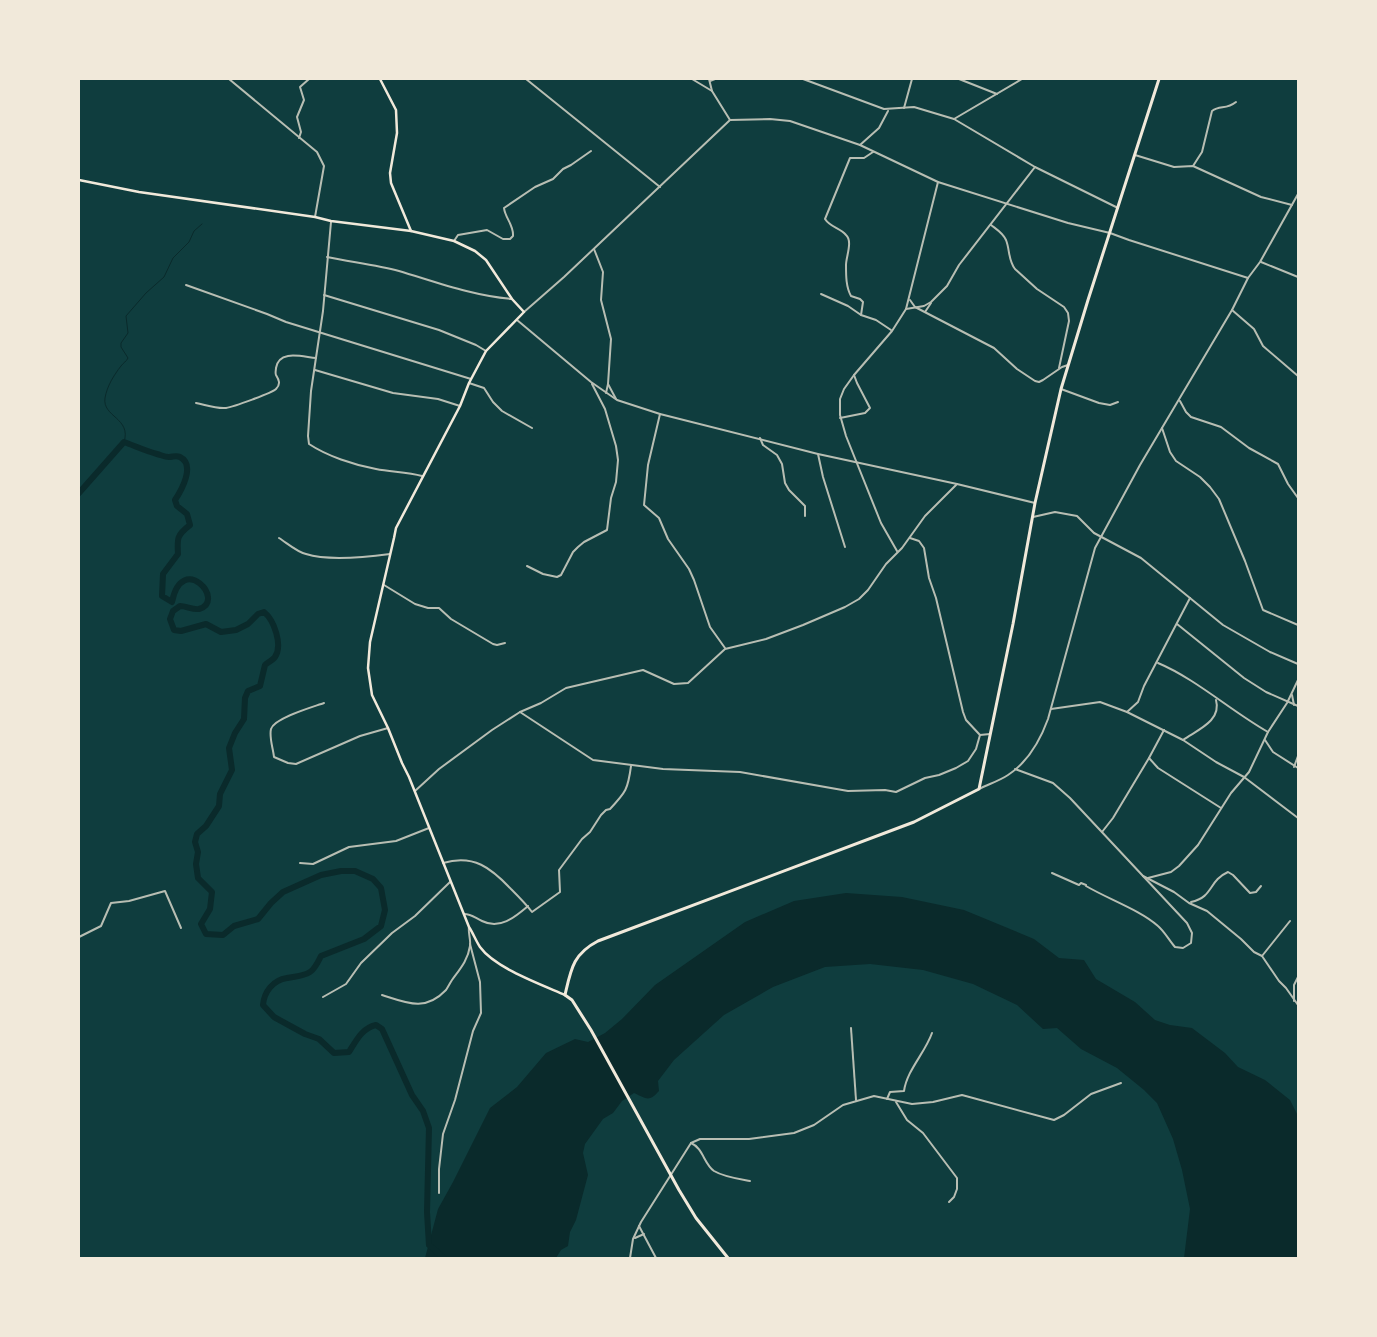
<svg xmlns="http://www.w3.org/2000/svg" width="1377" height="1337" font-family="'Crimson Pro',serif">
	<rect width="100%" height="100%" fill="#0f3d3e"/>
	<path fill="#0a2a2b" d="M846,893L902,897L964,910L1034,939L1059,958L1084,960L1096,979L1135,1002L1155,1020L1170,1025L1192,1028L1225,1053L1238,1067L1265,1080L1290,1100L1298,1116V1258H1184L1190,1209L1182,1170L1173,1139L1157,1103L1144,1090L1117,1068L1081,1049L1057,1028L1043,1029L1017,1005L973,984L923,970L870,964L825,967L773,987L724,1015L674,1060L658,1081L659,1091C649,1102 647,1099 634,1093L622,1101L613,1113L603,1119L585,1144L583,1153L588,1175L576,1220L570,1232L568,1246L561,1250L556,1258H425L438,1209L453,1182L490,1108L517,1087L546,1053L575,1039L588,1042L605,1033L622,1019L655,985L745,922L794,901Z"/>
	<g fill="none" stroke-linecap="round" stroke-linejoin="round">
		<path stroke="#0a2a2b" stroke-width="1" d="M124,442C132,418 102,417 105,398C107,386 114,375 121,366C124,362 126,362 128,358L121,347V343L128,333L126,316L146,293L164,277L173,258L189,242L194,231L202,224"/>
		<path stroke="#0a2a2b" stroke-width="6" d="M79,493L124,442C135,446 146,451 157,454C161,455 165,457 169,457C173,457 176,455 180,457C196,465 181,491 175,500L177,506L187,514L190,525C177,535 177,538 178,554L163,574L162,596L172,602C182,551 227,601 199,609C193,610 186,606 180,606L173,611L170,619L174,630L181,631L206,624L221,632L236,630L248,624L258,614L264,612C274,620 283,645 275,657C273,660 267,663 265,665L260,686L248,691L245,698L244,719L235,733L229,748L232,770L220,794L219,806L206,826L197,834L195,842L198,852L196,864L198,878L212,892L210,909L201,924L206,934L223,935L234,926L258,919L271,903L283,892L321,875L341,871H355L373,879L381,888L385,910L381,926L364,939L321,956C318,962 315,969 310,972C302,977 295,976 287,978C273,980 264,992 263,1005L274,1017L305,1034L319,1039L334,1053L349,1052C356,1041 362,1028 376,1025L382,1029L412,1095L423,1111L429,1128L427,1212L429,1245L444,1258"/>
		<g stroke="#b8beb3" stroke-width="2">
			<path d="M229,79L317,152L324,166L315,217"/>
			<path d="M526,79L660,187"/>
			<path d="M692,79L712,91"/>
			<path d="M709,79L712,91L730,120"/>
			<path d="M803,79L884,109L914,107L954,119L1035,167L1118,208"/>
			<path d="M959,79L997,94"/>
			<path d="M710,81L715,79"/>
			<path d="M904,108L912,79"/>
			<path d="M954,119L1022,79"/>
			<path d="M299,138L301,132L297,117L304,100L300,87L309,79"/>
			<path d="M860,145L879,128L888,111"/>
			<path d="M1135,155L1174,167L1193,166L1261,197L1292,205"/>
			<path d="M1193,166L1202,152L1212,111C1220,105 1226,110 1236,102"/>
			<path d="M331,222L323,311L311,391L308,436L309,444C327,456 354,465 376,469C391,472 407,472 422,476"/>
			<path d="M991,225C996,229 1003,233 1006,240C1010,250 1008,260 1015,269L1037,289L1064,307L1068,313L1069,321L1059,368"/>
			<path d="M1110,233L1129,240L1248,278"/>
			<path d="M454,241L458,235L487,230L503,239H510L513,236C514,225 505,218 504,208L535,187L553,179L563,169L571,165L591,151"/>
			<path d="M594,249L603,272L601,300L611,339L608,384L606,393"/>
			<path d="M327,257C351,262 376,265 399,271C436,282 473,296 512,299"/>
			<path d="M1261,262L1298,277"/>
			<path d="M186,285L267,314L286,322L471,379"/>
			<path d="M821,294L848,306L861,315L876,320L891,330"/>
			<path d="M324,295L439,330L476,345L486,351"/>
			<path d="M910,300L915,307L994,348L1017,369L1035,381L1039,382L1043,380L1062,367L1068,365"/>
			<path d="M906,309L924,306L931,302L947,286L959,265L1035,167"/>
			<path d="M1232,310L1254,329L1263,346L1298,376"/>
			<path d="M925,312L931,303"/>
			<path d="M861,315L863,302L860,299L851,296C846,287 846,276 846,265C846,257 853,241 846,235C840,228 830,227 825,219L850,158H864L873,152"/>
			<path d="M517,320L591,382L617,400L660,414L818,454L957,484L1035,503"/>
			<path d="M315,370L393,393L438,399L460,406"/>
			<path d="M469,383L484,388L493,402L502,411L532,428"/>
			<path d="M608,384L616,399"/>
			<path d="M1061,389L1099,403L1110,405L1118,402"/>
			<path d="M1180,401L1186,412L1191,417L1221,427L1249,448L1278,464L1288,484L1298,498"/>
			<path d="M196,403C206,405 216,409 226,408C233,407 272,393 276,389C281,384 279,380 276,375C275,373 276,370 276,368C279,349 303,357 316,358"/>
			<path d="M660,414L648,465L644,505L659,518L668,539L689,569L694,580L710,627L725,648"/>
			<path d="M840,418L865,413L870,408L857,383L854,375"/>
			<path d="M1162,428L1170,452L1176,461L1200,477L1210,487L1219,499L1245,561L1263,610L1298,625"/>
			<path d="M760,438L763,445L777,455L782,464L785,483L789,490L805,506V516"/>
			<path d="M818,454L823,477L845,547"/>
			<path d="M1033,517L1055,512L1077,516L1094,533L1141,558L1223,625L1270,652L1298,664"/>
			<path d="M279,538C287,543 297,552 306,554C328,561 367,557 390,554"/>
			<path d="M910,538L919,541L924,548L929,578L936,598L963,712L966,720L980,735L990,734"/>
			<path d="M897,551L881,523L846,436L840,415V399L844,389L854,375L892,331L906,309L938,182"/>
			<path d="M527,566L543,574L557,577L561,575L573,552L578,547L584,542L607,530L611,498L616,482L618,460L616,446L605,409L592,384"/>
			<path d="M384,585L415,604L428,608H439L451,619L493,644L497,645L505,643"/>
			<path d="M1177,624L1244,678L1266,692L1298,706"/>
			<path d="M1158,663C1196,679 1231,711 1268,732"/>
			<path d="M1292,695L1294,705"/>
			<path d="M324,703C313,707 274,718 271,729C269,737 273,748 274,757L288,763L296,764L360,736L388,728"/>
			<path d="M1051,709L1100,702L1127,712L1138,702L1144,686L1190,598"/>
			<path d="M520,712L593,760L663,769L740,772L848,791L885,790L896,792L925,778L939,775L956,768L968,761L976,749L980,735"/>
			<path d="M1127,712L1183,740L1216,762L1244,777L1298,818"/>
			<path d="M1183,740C1197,730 1222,721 1216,700"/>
			<path d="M1265,740L1273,752L1298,768"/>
			<path d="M1149,758L1158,768L1221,808"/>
			<path d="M1294,767L1298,756"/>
			<path d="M1015,769L1053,783L1070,798L1187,923L1192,933L1191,943L1183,948L1175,947C1169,940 1164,931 1158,926C1140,910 1108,899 1086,886V885L1081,883L1079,885L1052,873"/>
			<path d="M979,789C989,784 999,781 1008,775C1028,762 1040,741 1048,719L1095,548L1140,465L1232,310L1248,278L1260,262L1298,194"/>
			<path d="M415,791L439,769L492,730L520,712L541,703L566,688L643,670L674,684L688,683L725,649L766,639L803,625L845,607L859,599L868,590L886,564L902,548L925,516L957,484"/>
			<path d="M1102,832L1113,818L1149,758L1164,730"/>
			<path d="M300,863L313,864L349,847L396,841L429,828"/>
			<path d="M443,863C474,854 491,868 511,889C519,897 526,904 532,912L560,892L559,870L582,839L590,832L601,815L606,810L610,809C626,792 628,789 631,766"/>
			<path d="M1143,876L1174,892L1189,903L1207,911L1241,939L1254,952L1262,956L1279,981L1286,988L1298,1005"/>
			<path d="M1148,878L1171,872L1179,866L1198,845L1231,793L1249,772L1268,732L1287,703L1298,680"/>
			<path d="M1191,902C1214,897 1208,881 1228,872L1233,875L1250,893L1256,892L1261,886"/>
			<path d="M464,914C472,914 475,918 482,921C500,930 515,917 528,906"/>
			<path d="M79,937L101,926L111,903L129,901L165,891L181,928"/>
			<path d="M1262,956L1290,921"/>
			<path d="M382,995C407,1003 425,1012 446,990C448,987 450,983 452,980C460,969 468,960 470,946C471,940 468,933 469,927"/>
			<path d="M323,997L346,984L361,963L392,933L415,916L450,882"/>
			<path d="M1294,1001V985L1298,977"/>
			<path d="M851,1028L856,1100"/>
			<path d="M887,1099L890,1092L904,1091C907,1070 925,1053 932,1033"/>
			<path d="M896,1102L907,1120L923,1133L957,1178V1189L954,1197L949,1202"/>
			<path d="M691,1143C703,1148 704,1164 714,1171C724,1177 739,1179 750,1181"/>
			<path d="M439,1193V1169L443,1134L455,1100L473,1031L481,1013L480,982L470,944"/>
			<path d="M639,1226L656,1258"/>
			<path d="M635,1238L644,1234"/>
			<path d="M630,1258L633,1239L641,1222L691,1143L700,1139H749L794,1133L814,1125L843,1105L874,1096L912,1104L933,1102L962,1095L1054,1120L1064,1115L1091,1094L1121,1083"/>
		</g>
		<path stroke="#b8beb3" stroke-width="2" d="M524,312L564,277L730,120L770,119L790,121L860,145L938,182L1068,223L1110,233"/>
		<path stroke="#f1e9da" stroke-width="2.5" d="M380,79L396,110L397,133L390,173L391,183L411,231"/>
		<path stroke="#f1e9da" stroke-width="2.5" d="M79,180L139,192L315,217L331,221L411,231L454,241L475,251L486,260L512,299L524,312L486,351L469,383L460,406L396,528L394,538L370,642L368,668L372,695L388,728L402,763L409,777L469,927C473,933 476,941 480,947C495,968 542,985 565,995"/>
		<path stroke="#f1e9da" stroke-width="3" d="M728,1258L696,1218L679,1190L591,1030L572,1000L565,995C571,969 573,954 598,941L914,822L979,789L1013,624L1035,503L1061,389L1088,300L1159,79"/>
	</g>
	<rect width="1377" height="1337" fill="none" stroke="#f1e9da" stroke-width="160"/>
</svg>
